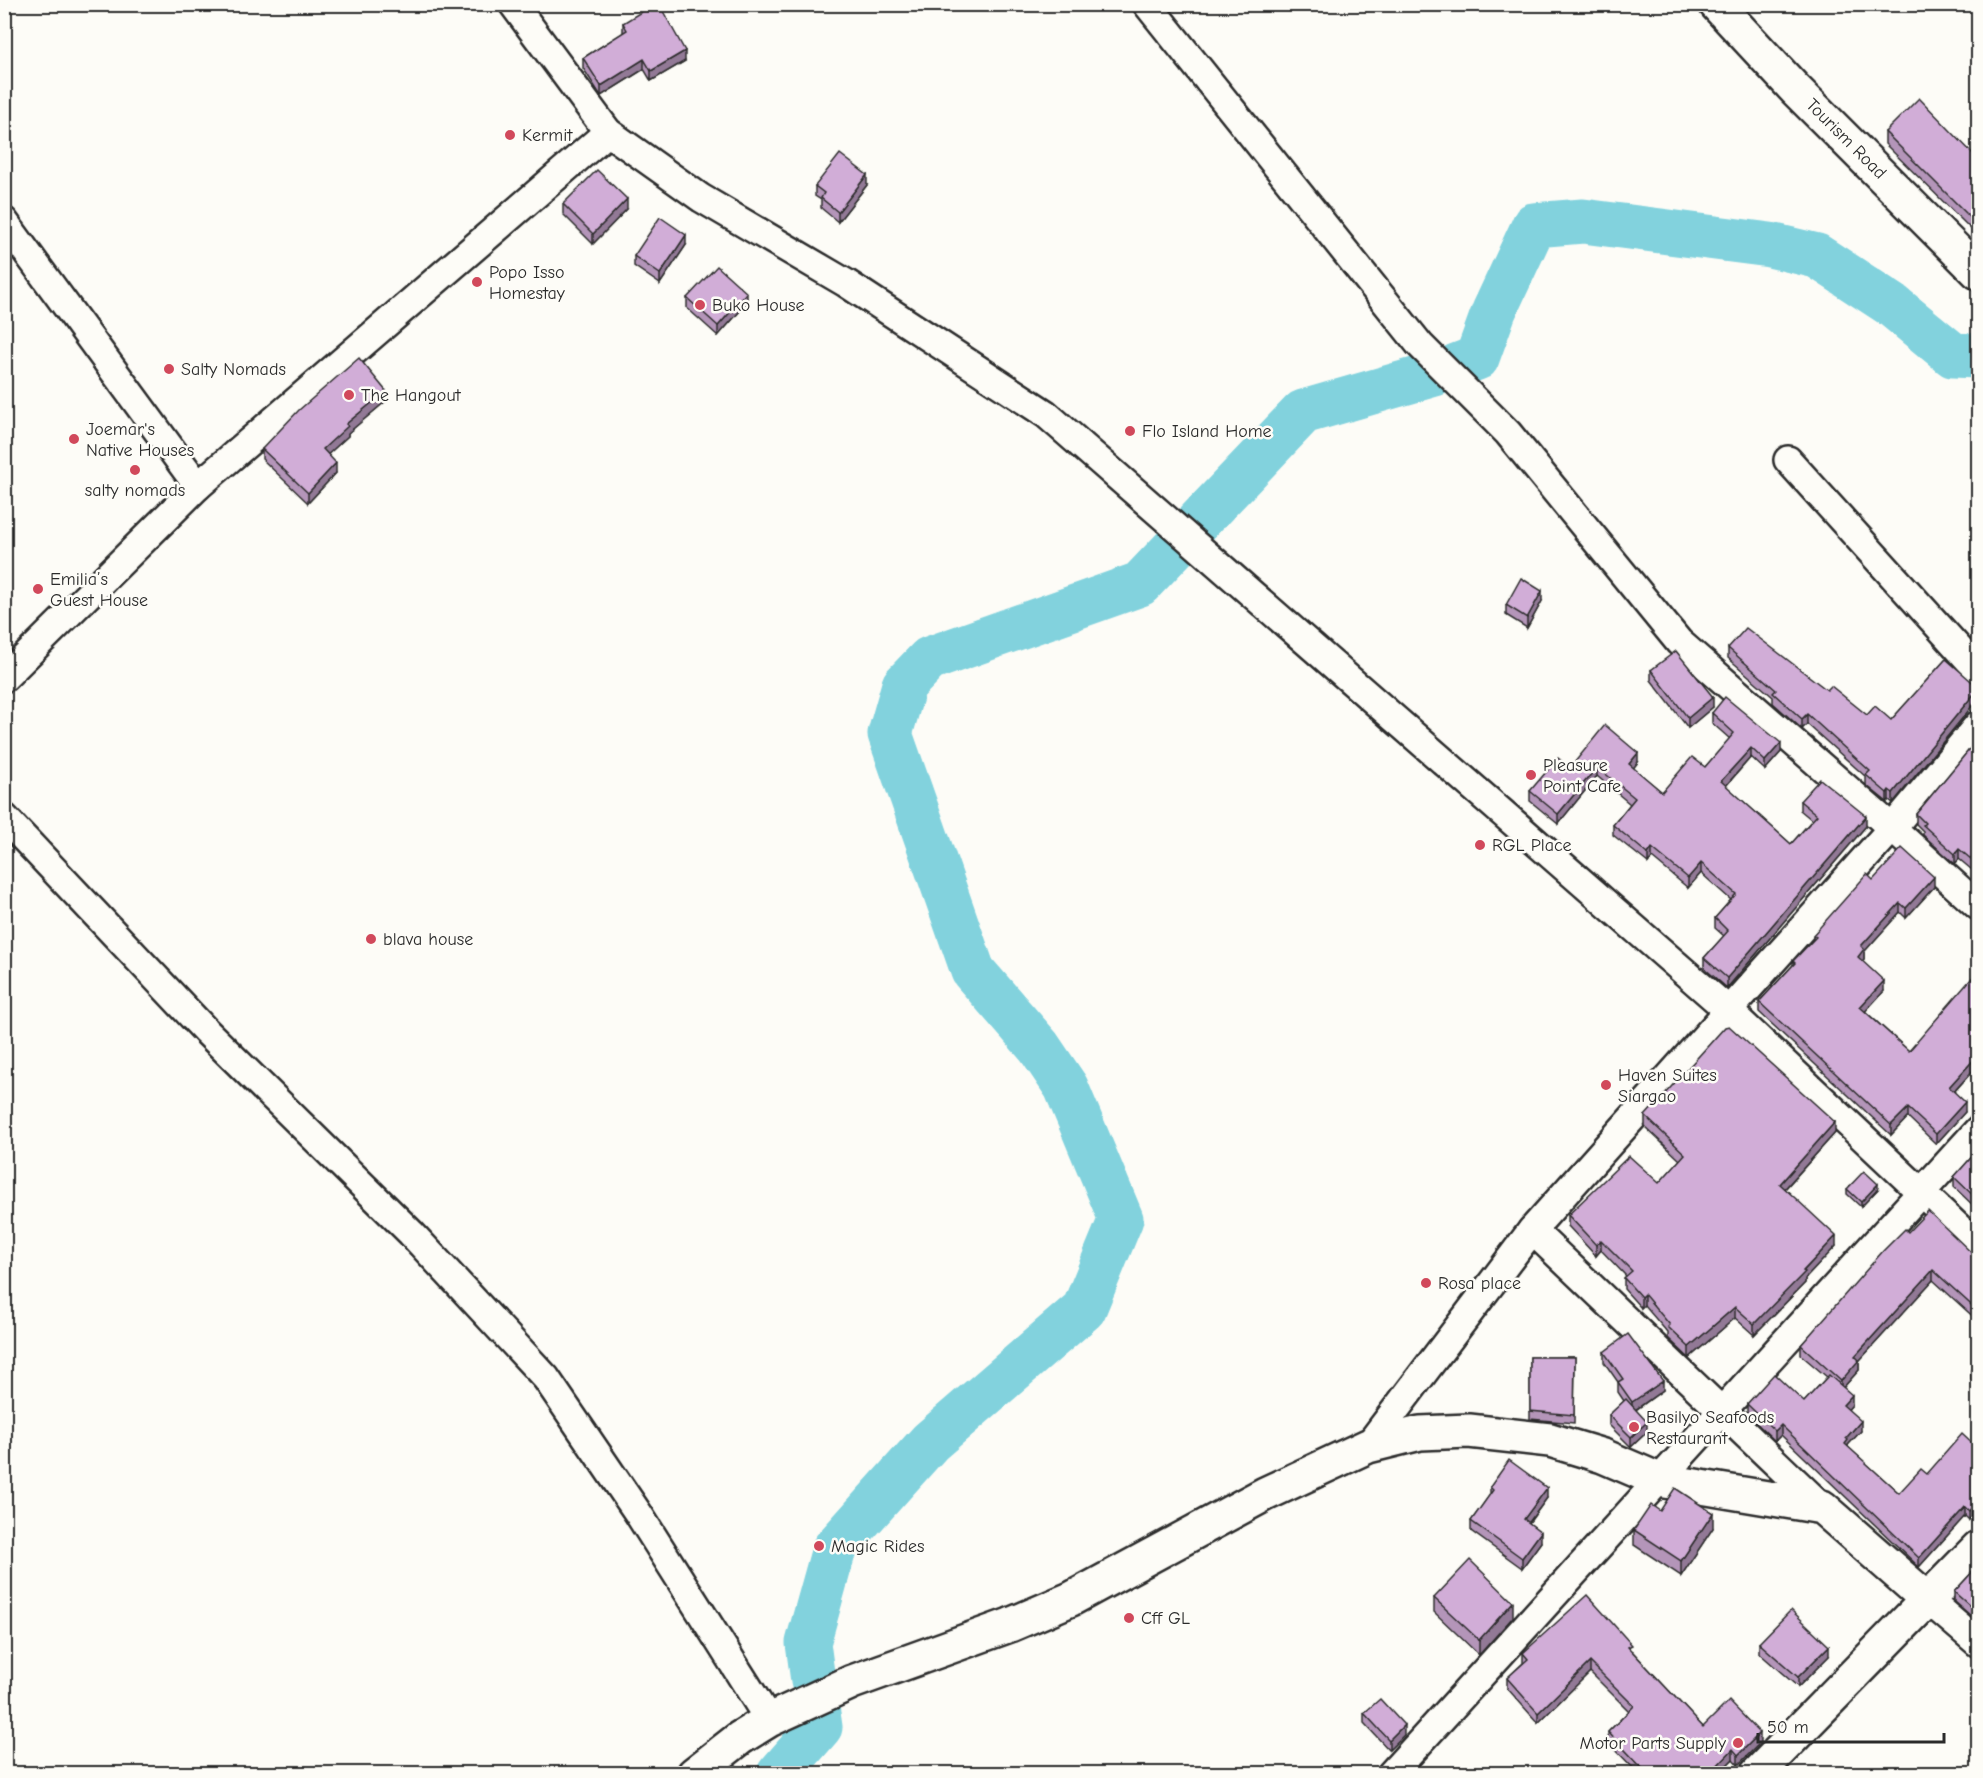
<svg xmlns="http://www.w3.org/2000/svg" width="1983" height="1778" font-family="'Comic Neue',sans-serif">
	<rect width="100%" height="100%" fill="#fdfcf7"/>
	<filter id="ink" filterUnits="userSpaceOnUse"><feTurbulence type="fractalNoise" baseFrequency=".0167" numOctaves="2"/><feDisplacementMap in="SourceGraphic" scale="12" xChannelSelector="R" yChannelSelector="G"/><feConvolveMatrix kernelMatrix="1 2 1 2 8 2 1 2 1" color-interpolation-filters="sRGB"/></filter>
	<g filter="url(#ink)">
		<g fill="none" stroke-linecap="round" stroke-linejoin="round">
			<g stroke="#82d2dd" stroke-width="45">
				<path d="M1456,366L1477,358L1494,311L1534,225L1583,221L1770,245L1817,256L1892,305L1953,355L1978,356"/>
				<path d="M1195,525L1303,412L1435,374"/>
				<path d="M813,1681L808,1643L834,1549L930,1442L1084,1309L1121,1219L1066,1087L1039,1047L973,971L890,734L904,685L929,659L1140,584L1178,544"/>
				<path d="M779,1774L820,1727L817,1707"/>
			</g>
			<defs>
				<g id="minor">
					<path d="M513,4L608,132L701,198L846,283L1046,414L1728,1010L1978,1246"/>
					<path d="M1147,4L1420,345L1508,433L1679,642L1892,828L1532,1230L1368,1446"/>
					<path d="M4,221L198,486L608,132"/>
					<path d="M1788,460L1978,670"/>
					<path d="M4,678L198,486"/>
					<path d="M1978,725L1892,828L1978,906"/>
					<path d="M4,817L206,1031L411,1233L546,1378L638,1513L769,1720"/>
					<path d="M1532,1230L1822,1507"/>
					<path d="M1927,1599L1978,1643"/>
					<path d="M1391,1774L1978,1130"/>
				</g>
				<g id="tertiary">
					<path d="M1716,4L1795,89L1978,272"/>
					<path d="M694,1774L740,1738L769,1720L852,1682L1010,1625L1071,1599L1265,1494L1368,1446L1420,1433L1469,1431L1550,1440L1603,1456L1659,1480L1822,1507L1927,1599"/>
				</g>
				<path id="secondary" d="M1757,1774L1978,1548"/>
			</defs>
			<use href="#minor" stroke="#2b2b2b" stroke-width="32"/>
			<use href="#tertiary" stroke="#2b2b2b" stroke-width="38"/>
			<use href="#secondary" stroke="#2b2b2b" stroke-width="38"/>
			<use href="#minor" stroke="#fdfcf7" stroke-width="27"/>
			<use href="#tertiary" stroke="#fdfcf7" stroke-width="33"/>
			<use href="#secondary" stroke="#fdfcf7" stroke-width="33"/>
		</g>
		<g fill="#b495b9" stroke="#2b2b2b" stroke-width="1.5">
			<path d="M623,23L685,61L651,81L644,69L601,96L583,68V58L623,33Z"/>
			<path d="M1885,132L1978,159V236L1885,144Z"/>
			<path d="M867,185L838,222L821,208V200L815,196V186Z"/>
			<path d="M563,204L627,209L593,244L563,214Z"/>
			<path d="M686,245L660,284L634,266V256Z"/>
			<path d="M687,298L747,303L718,336L687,308Z"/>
			<path d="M386,401L348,433V436L328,454L336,473L308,503L262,459V449Z"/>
			<path d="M1542,601L1527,628L1506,615V605Z"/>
			<path d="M1728,648L1867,715L1891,720L1946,659L1893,803L1889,800L1887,802L1866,785V777L1807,724L1802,729L1773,703V697L1728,658Z"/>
			<path d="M1651,670L1713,707L1688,728L1651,680Z"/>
			<path d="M1712,713L1781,752L1765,770L1751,757L1726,786L1791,844L1812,820L1800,810V801L1866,826L1727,988L1704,968V958L1724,936L1715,928V918L1731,900L1701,873L1688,888L1652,858L1648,863L1613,835V825L1630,804L1597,776L1558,824L1530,801V791L1570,768L1638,762L1633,768L1662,792L1705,767L1730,739L1712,723Z"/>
			<path d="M1978,739V875L1959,859L1955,864L1923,835V831L1916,824V814Z"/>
			<path d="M1873,880L1934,887L1906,918L1900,912L1864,952V959L1862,961L1884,991L1865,1011L1909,1051L1978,1065L1954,1092L1965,1112L1936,1144L1908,1117L1891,1135L1759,1012V1002L1793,965V961L1813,940V935Z"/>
			<path d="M1645,1116L1835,1133L1785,1189L1836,1246L1805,1279V1283L1754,1335L1735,1318L1689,1358L1668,1338V1333L1644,1305L1641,1308L1624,1289V1278L1626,1276L1601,1250L1596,1256L1568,1226V1215L1659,1183L1680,1160L1645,1127Z"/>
			<path d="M1978,1150V1210L1954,1187V1177Z"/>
			<path d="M1847,1189H1878L1861,1207L1847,1194Z"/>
			<path d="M1908,1232L1978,1259V1321L1933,1280L1859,1361V1370L1843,1388L1852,1405L1848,1409L1861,1431L1848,1445V1447L1899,1493L1927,1474L1978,1449V1510L1969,1520L1965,1516L1919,1567L1781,1435L1775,1441L1747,1414V1404L1804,1402L1827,1377L1801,1355V1345Z"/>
			<path d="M1604,1352L1663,1390L1636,1410L1647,1432L1631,1447L1609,1425V1415L1624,1401L1618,1392V1382L1604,1362Z"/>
			<path d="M1530,1357H1575L1574,1423L1530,1419Z"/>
			<path d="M1978,1361V1387L1971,1380V1370Z"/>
			<path d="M1490,1487L1547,1498L1529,1523L1541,1542L1522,1568L1471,1531V1521L1490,1495Z"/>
			<path d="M1660,1511L1713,1528L1681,1576L1634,1545V1530Z"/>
			<path d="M1978,1566V1623L1954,1602V1592Z"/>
			<path d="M1434,1598L1513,1617L1479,1655L1434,1612Z"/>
			<path d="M1759,1643L1829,1656L1798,1687L1759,1653Z"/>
			<path d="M1632,1651L1703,1727L1760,1743L1738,1765L1733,1759L1719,1773H1638L1608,1742V1732L1629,1711L1590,1672L1538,1723L1507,1688V1678L1523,1663V1653Z"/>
			<path d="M1364,1713L1404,1735L1389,1750L1364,1723Z"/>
		</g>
		<g fill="#927996" stroke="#2b2b2b" stroke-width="1.5">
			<path d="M685,51V61L651,81V71Z"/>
			<path d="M644,59V69L601,96V86Z"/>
			<path d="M867,175V185L838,222V212Z"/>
			<path d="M627,199V209L593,244V234Z"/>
			<path d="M686,235V245L660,284V274Z"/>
			<path d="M747,293V303L718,336V326Z"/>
			<path d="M386,391V401L348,433V436L323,459V449L346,424Z"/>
			<path d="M336,463V473L308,503V493Z"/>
			<path d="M1542,591V601L1527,628V618Z"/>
			<path d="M1978,689V699L1893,803V793Z"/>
			<path d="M1713,697V707L1688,728V718Z"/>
			<path d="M1807,714V724L1802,729V719Z"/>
			<path d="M1781,743V752L1765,770V761Z"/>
			<path d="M1751,748V757L1721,791V781Z"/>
			<path d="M1638,753V762L1629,774V764Z"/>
			<path d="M1597,767V776L1558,824V814Z"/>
			<path d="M1889,790V800L1887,802V793Z"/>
			<path d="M1866,816V826L1727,988V978Z"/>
			<path d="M1652,848V858L1648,863V854Z"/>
			<path d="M1959,849V859L1955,864V854Z"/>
			<path d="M1701,863V873L1688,888V878Z"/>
			<path d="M1934,877V887L1906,918V908Z"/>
			<path d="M1900,903V912L1864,952V959L1858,966V957L1861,946Z"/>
			<path d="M1884,981V991L1860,1017V1007Z"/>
			<path d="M1978,1055V1065L1949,1097V1087Z"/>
			<path d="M1965,1102V1112L1936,1144V1134Z"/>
			<path d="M1908,1108V1117L1891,1135V1125Z"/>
			<path d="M1835,1122V1133L1780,1194V1184Z"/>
			<path d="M1878,1184V1189L1861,1207V1202Z"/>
			<path d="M1836,1236V1246L1805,1279V1283L1754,1335V1324Z"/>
			<path d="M1601,1240V1250L1596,1256V1245Z"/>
			<path d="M1933,1270V1280L1859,1361V1370L1841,1390V1381L1855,1356Z"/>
			<path d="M1644,1294V1305L1641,1308V1297Z"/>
			<path d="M1735,1307V1318L1689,1358V1347Z"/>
			<path d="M1663,1381V1390L1632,1412V1402Z"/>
			<path d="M1852,1395V1405L1843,1415V1405Z"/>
			<path d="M1861,1421V1431L1848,1445V1450L1845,1444L1846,1438Z"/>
			<path d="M1647,1422V1432L1631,1447V1437Z"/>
			<path d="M1781,1425V1435L1775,1441V1431Z"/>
			<path d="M1547,1488V1498L1524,1529V1519Z"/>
			<path d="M1978,1500V1510L1969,1520V1511Z"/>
			<path d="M1965,1507V1516L1919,1567V1558Z"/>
			<path d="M1713,1513V1528L1681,1576V1561Z"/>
			<path d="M1541,1532V1542L1522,1568V1558Z"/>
			<path d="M1513,1602V1617L1479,1655V1640Z"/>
			<path d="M1829,1646V1656L1798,1687V1677Z"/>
			<path d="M1590,1662V1672L1538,1723V1713Z"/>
			<path d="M1404,1725V1735L1389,1750V1740Z"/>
			<path d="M1760,1733V1743L1738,1765V1755Z"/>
			<path d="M1733,1749V1759L1719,1773H1710Z"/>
		</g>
		<g fill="#d1add7" stroke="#2b2b2b" stroke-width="1.5">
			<path d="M654,4H659L685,51L651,71L644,59L601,86L583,58L627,30L623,23Z"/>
			<path d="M1919,98L1978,159V225L1885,132Z"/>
			<path d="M840,154L867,175L838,212L821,198L824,193L815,186Z"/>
			<path d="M597,170L627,199L593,234L563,204Z"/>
			<path d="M660,217L686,235L660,274L634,256Z"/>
			<path d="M717,266L747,293L718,326L687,298Z"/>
			<path d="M359,358L386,391L346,424L348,426L323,449L336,463L308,493L262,449L299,410Z"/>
			<path d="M1521,578L1542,591L1527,618L1506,605Z"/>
			<path d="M1746,628L1827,690L1831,686L1867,715L1875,706L1891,720L1946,659L1978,687V689L1893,793L1889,790L1887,793L1866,775L1870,771L1807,714L1802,719L1773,693L1776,690L1728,648Z"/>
			<path d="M1676,651L1713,697L1688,718L1651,670Z"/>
			<path d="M1725,697L1781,743L1765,761L1751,748L1721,781L1791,844L1817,815L1800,801L1820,779L1866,816L1727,978L1704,958L1728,931L1715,918L1736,894L1701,863L1688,878L1652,848L1648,854L1613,825L1635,798L1597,767L1558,814L1530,791L1558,758L1570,768L1605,725L1638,753L1629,764L1662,792L1692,757L1705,767L1734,733L1712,713Z"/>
			<path d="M1978,739V865L1959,849L1955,854L1923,825L1925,823L1916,814Z"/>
			<path d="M1902,848L1934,877L1906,908L1900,903L1861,946L1864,949L1858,957L1884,981L1860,1007L1909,1051L1978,971V1055L1949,1087L1965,1102L1936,1134L1908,1108L1891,1125L1759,1002L1795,963L1793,961L1816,937L1813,935L1867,874L1873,880Z"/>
			<path d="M1729,1026L1835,1122L1780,1184L1836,1236L1803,1271L1805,1272L1754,1324L1735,1307L1689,1347L1668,1327L1670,1325L1644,1294L1641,1297L1624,1278L1632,1271L1601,1240L1596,1245L1568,1215L1629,1156L1659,1183L1685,1154L1645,1116L1725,1027Z"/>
			<path d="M1978,1150V1200L1954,1177Z"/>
			<path d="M1864,1171L1878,1184L1861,1202L1847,1189Z"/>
			<path d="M1928,1211L1978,1259V1311L1933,1270L1855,1356L1859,1360L1841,1381L1801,1345L1883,1251L1905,1229L1908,1232Z"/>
			<path d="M1628,1334L1663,1381L1632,1402L1618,1382L1623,1379L1604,1352Z"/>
			<path d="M1530,1357H1575L1574,1415L1530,1411Z"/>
			<path d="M1978,1361V1377L1971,1370Z"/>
			<path d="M1774,1374L1804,1402L1829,1375L1852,1395L1843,1405L1861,1421L1846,1438L1848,1440L1845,1444L1899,1493L1921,1469L1927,1474L1962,1434L1978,1449V1500L1969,1511L1965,1507L1919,1558L1781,1425L1775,1431L1747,1404Z"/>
			<path d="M1626,1399L1647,1422L1631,1437L1609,1415Z"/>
			<path d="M1509,1460L1547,1488L1524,1519L1541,1532L1522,1558L1471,1521L1493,1490L1490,1487Z"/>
			<path d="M1675,1488L1713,1513L1681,1561L1634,1530L1651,1505L1660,1511Z"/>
			<path d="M1470,1560L1513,1602L1479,1640L1434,1598Z"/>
			<path d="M1978,1566V1613L1954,1592Z"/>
			<path d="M1587,1595L1632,1645L1628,1647L1703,1727L1729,1701L1760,1733L1738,1755L1733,1749L1710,1773H1638L1643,1769L1608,1732L1634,1706L1590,1662L1538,1713L1507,1678L1528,1659L1523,1653Z"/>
			<path d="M1791,1610L1829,1646L1798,1677L1759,1643Z"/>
			<path d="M1380,1699L1404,1725L1389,1740L1364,1713Z"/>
		</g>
	</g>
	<g fill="#d1495b" stroke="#fdfcf7" stroke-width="2">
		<circle cx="510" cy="135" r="6"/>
		<circle cx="477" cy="282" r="6"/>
		<circle cx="700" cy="305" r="6"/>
		<circle cx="169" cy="369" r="6"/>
		<circle cx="349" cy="395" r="6"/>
		<circle cx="1130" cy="431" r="6"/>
		<circle cx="74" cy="439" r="6"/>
		<circle cx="135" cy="470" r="6"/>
		<circle cx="38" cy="589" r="6"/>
		<circle cx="1531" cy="775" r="6"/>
		<circle cx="1480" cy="845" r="6"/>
		<circle cx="371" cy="939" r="6"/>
		<circle cx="1606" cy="1085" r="6"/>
		<circle cx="1426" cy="1283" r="6"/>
		<circle cx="1634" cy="1427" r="6"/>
		<circle cx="819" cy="1546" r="6"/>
		<circle cx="1129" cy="1618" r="6"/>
		<circle cx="1738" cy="1743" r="6"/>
	</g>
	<g text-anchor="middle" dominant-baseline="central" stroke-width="5" stroke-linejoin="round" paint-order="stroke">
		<g font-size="18" fill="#2b2b2b" stroke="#fdfcf7" text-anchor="start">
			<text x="522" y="135">Kermit</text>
			<text x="489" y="272">Popo Isso<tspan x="489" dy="21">Homestay</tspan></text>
			<text x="712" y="305">Buko House</text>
			<text x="181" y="369">Salty Nomads</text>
			<text x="361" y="395">The Hangout</text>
			<text x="86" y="429">Joemar's<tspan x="86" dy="21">Native Houses</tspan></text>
			<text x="1142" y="431">Flo Island Home</text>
			<text x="135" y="490" text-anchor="middle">salty nomads</text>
			<text x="50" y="579">Emilia’s<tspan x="50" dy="21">Guest House</tspan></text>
			<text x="1543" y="765">Pleasure<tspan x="1543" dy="21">Point Cafe</tspan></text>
			<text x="1492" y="845">RGL Place</text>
			<text x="383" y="939">blava house</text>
			<text x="1618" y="1075">Haven Suites<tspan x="1618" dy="21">Siargao</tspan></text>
			<text x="1438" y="1283">Rosa place</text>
			<text x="1646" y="1417">Basilyo Seafoods<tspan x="1646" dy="21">Restaurant</tspan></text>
			<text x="831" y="1546">Magic Rides</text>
			<text x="1141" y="1618">Cff GL</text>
			<text x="1726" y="1743" text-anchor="end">Motor Parts Supply</text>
		</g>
		<g font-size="18" fill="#2b2b2b" stroke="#fdfcf7">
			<text transform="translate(1846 139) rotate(45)">Tourism Road</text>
		</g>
	</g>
	<rect width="1983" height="1778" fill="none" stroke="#fdfcf7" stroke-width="24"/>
	<rect x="12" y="12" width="1959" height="1754" fill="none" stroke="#2b2b2b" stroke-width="2" filter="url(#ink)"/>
	<path d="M1758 1733v9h186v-9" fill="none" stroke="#2b2b2b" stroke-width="3"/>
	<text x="1767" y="1733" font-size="18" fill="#2b2b2b" stroke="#fdfcf7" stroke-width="4.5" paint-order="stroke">50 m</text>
</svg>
